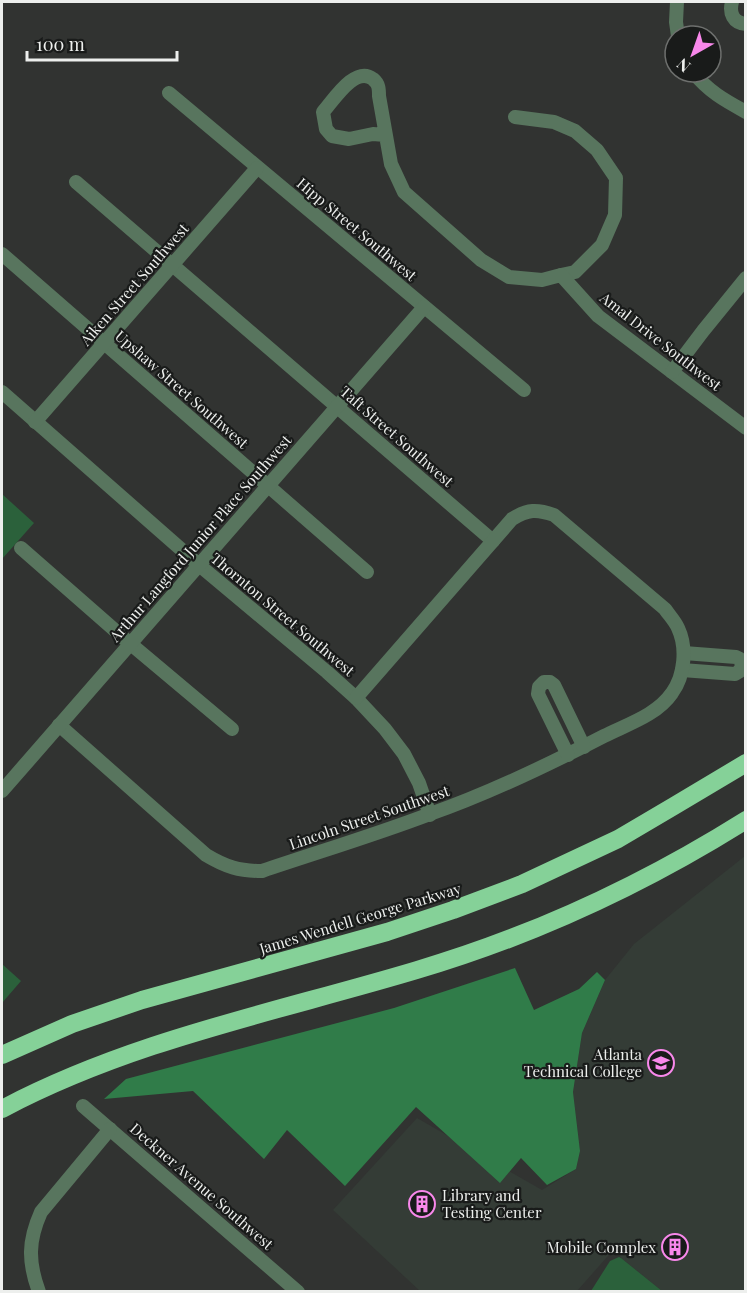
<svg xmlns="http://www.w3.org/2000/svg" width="747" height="1293" font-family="'Playfair Display',serif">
	<rect width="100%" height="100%" fill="#313331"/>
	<path fill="#343c36" d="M745,856V1291H662L621,1258L615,1248L577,1291H420L333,1210L417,1118L542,1190L576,1169L580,1151L573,1092L582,1033L605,980L634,944Z"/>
	<g fill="#2b613b">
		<path d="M2,494L34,523L2,559Z"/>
		<path d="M2,964L21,981L2,1003Z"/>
		<path d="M619,1257L621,1258L662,1291H591L610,1261Z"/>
	</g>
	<path fill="#307c49" d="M515,968L534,1010L579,989L597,972L605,980L582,1033L573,1092L580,1151L576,1169L547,1185L521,1158L500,1183L416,1107L345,1186L287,1130L264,1159L193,1091L104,1099L126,1079L394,1008Z"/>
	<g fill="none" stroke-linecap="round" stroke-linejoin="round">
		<g stroke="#58755e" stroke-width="14">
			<path d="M677,2L676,22L678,36"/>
			<path d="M732,2C729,13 733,23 746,24"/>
			<path d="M693,72C708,91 724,100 746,112"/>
			<path d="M169,93L524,390"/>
			<path d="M515,117L554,122L575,131L597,150L616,178L615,215L602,245L575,272L561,275"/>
			<path d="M385,135L373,134L349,139L332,136L326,129L323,112C333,101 355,65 373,79C379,84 379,89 379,96L391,164L404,192L481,260L509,277L542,280L561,275L598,316L746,428"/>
			<path d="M76,182L493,541"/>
			<path d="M2,254L367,572"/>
			<path d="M672,372L703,331L746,278"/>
			<path d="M2,392L199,565L327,672L356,698L385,729L404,754L419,783L430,815"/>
			<path d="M35,422L257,168"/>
			<path d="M21,548L126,640L232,729"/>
			<path d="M682,670L735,674L740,671L742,665L740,659L736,657L684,653"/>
			<path d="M59,725L206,855C226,867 239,871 262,871C318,852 375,835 430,814C490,793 548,765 604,736C628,724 657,715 672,693C685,675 687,647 678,628C675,621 669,615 665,609L554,515C537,509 528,509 512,519L356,698"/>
			<path d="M568,755L538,694L539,687L544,682H550L554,685L584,747"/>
			<path d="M2,791L424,307"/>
			<path d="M83,1106L298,1292"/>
			<path d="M39,1292C28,1262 28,1241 41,1212L110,1129"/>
		</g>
		<g stroke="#85d198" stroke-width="18">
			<path d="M2,1055L72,1024L142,1000L387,932L453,910L522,884L618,839L674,806L746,763"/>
			<path d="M2,1109C132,1040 277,1012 417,970C532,936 644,884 746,820"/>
		</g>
	</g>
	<defs>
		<symbol id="university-ring" viewBox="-11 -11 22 22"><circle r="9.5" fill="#191b1a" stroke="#f888eb" stroke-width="1.5"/><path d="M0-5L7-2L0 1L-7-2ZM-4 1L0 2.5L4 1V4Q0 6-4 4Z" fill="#f888eb"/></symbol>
		<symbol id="building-ring" viewBox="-11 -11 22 22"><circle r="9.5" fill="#191b1a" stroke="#f888eb" stroke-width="1.5"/><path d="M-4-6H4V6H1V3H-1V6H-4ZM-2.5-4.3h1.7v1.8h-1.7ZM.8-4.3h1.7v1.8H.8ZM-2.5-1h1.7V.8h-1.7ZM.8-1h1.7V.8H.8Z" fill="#f888eb"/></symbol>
	</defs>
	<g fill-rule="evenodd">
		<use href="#university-ring" x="646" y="1048" width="30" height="30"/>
		<use href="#building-ring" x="407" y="1189" width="30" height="30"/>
		<use href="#building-ring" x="660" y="1232" width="30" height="30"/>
	</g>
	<g text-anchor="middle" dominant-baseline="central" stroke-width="4.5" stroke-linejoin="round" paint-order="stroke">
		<g font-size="15" fill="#edefed" stroke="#191b1a">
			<text transform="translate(357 229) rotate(40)">Hipp Street Southwest</text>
			<text transform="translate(134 284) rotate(-49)">Aiken Street Southwest</text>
			<text transform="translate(661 341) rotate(38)">Amal Drive Southwest</text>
			<text transform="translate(182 389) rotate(41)">Upshaw Street Southwest</text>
			<text transform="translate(397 436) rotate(41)">Taft Street Southwest</text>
			<text transform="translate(200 538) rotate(-49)">Arthur Langford Junior Place Southwest</text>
			<text transform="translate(283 614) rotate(40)">Thornton Street Southwest</text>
			<text transform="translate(369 817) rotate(-19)">Lincoln Street Southwest</text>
			<text transform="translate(360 918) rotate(-17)">James Wendell George Parkway</text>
			<text transform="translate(202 1186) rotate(41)">Deckner Avenue Southwest</text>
		</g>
		<g font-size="15" fill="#edefed" stroke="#191b1a" text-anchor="end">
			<text x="642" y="1054">Atlanta<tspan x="642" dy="17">Technical College</tspan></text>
			<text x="442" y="1195" text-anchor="start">Library and<tspan x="442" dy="17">Testing Center</tspan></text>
			<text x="656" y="1247">Mobile Complex</text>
		</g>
	</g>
	<rect width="747" height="1293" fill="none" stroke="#edefed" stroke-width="6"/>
	<g transform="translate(693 54) rotate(220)"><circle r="28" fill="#191b1a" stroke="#6e706e" stroke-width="1.5"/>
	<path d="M0-4.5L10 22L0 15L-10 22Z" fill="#f888eb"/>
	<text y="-9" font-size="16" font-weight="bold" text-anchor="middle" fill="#edefed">N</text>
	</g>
	<path d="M27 51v9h150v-9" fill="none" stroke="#edefed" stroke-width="3"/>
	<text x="36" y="51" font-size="18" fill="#edefed" stroke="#191b1a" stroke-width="4.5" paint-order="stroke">100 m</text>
</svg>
